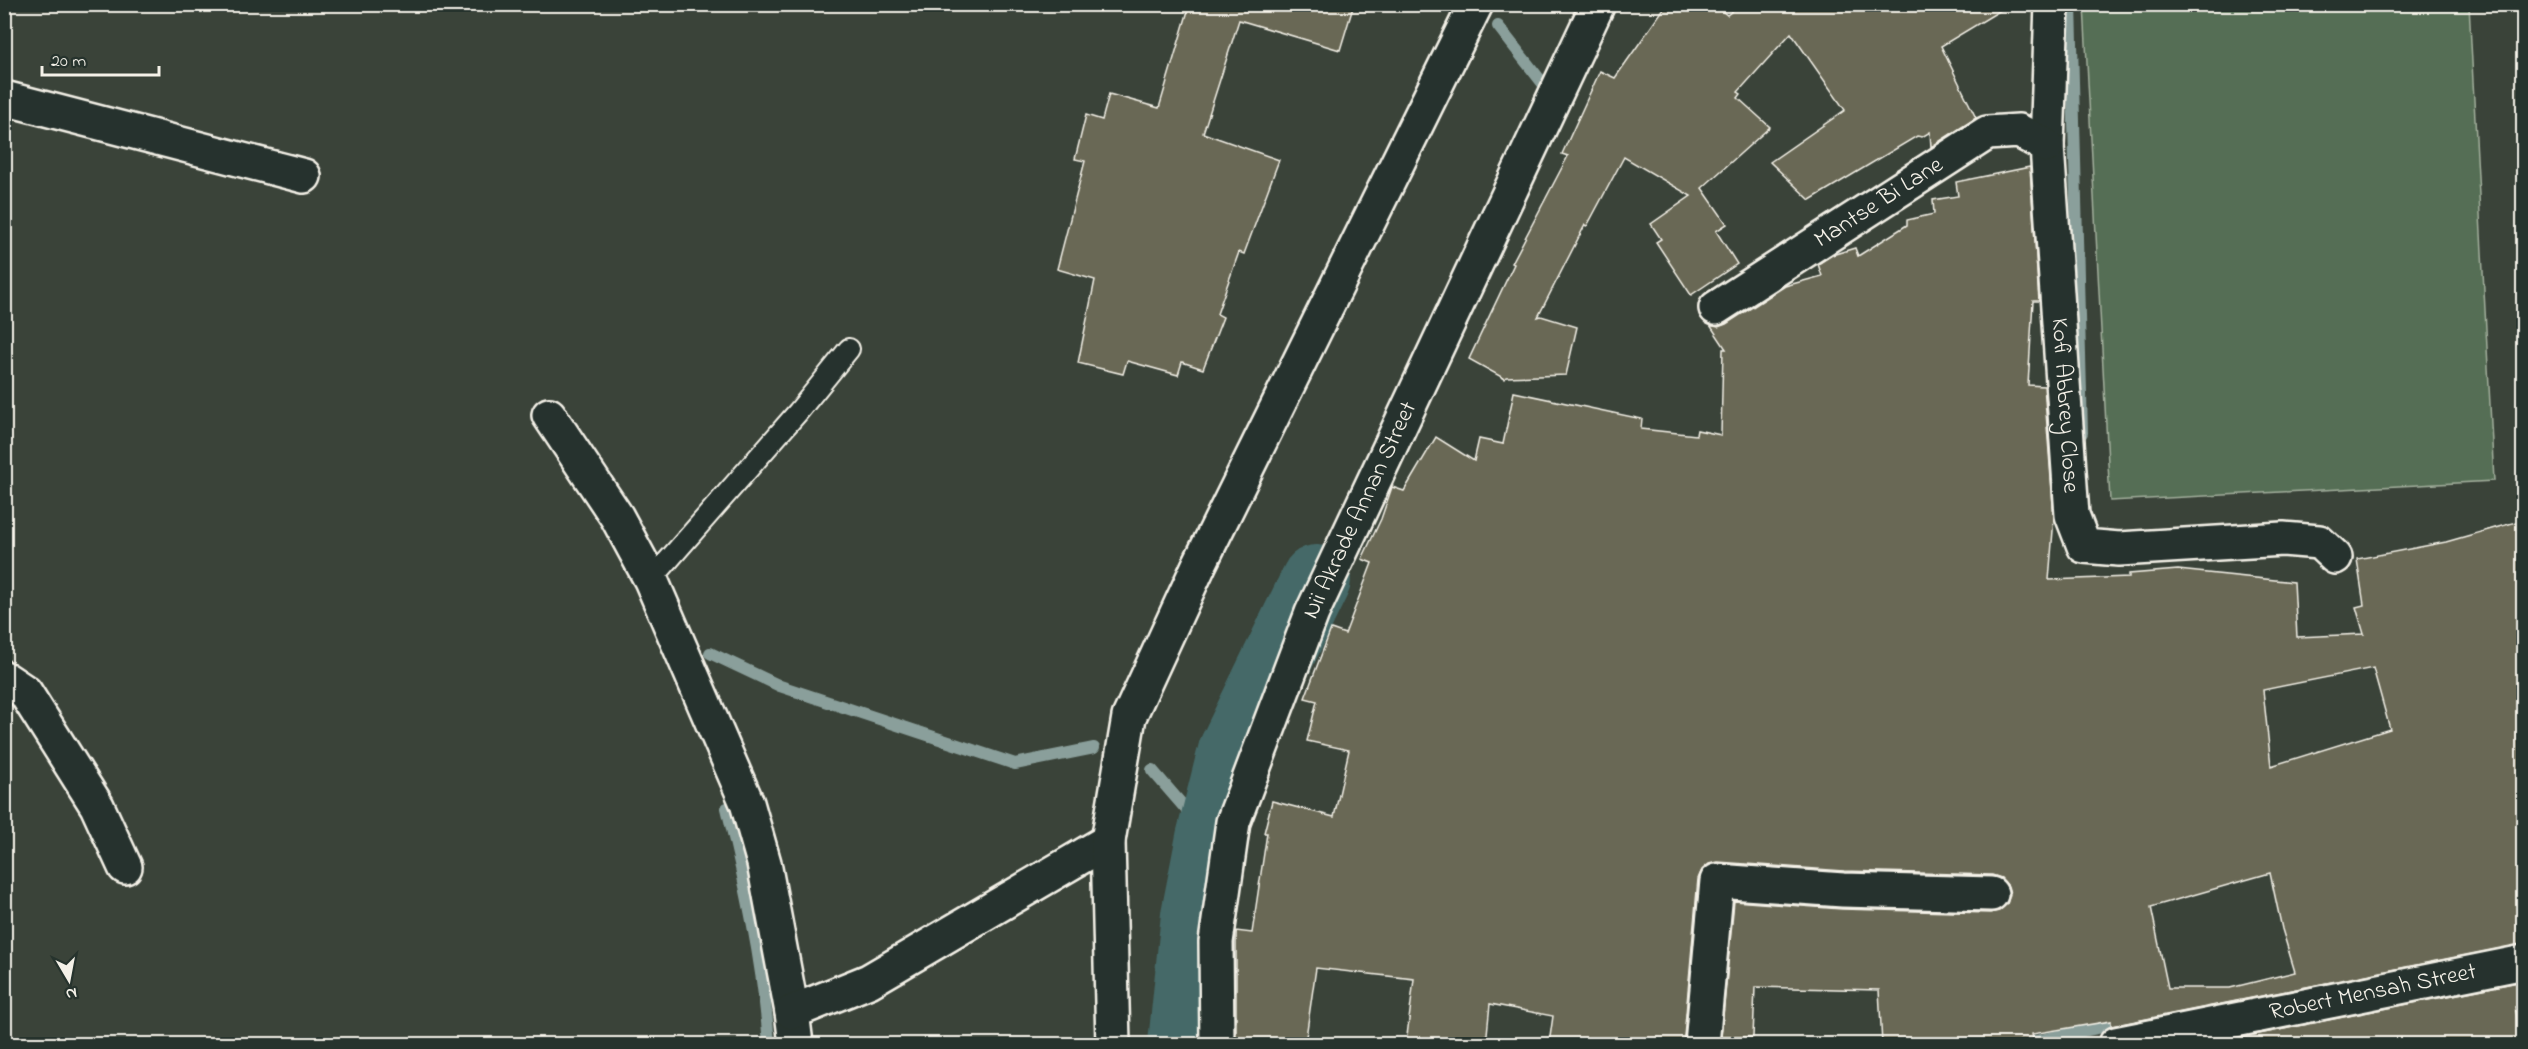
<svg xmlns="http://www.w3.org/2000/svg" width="2528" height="1049" font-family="'Indie Flower',sans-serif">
	<rect width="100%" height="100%" fill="#3a4339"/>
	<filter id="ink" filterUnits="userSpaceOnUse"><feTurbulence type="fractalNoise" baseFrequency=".0167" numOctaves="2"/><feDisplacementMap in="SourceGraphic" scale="12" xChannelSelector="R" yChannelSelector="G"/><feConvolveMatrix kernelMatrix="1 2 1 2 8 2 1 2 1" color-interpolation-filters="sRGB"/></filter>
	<g filter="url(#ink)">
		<path fill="#546e54" stroke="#a4b09e" stroke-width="1.5" d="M2084,5H2469L2494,481L2110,501Z"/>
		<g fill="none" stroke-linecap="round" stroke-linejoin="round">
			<g stroke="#8a9f9b" stroke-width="12">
				<path d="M1437,4L1444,7"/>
				<path d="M2071,4L2082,433"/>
				<path d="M1498,26L1552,95"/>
				<path d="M710,653L780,686L1015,764L1094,748"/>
				<path d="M1152,770L1211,838"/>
				<path d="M727,808C746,886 763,964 769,1044"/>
				<path d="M2463,959L2524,946"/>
				<path d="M2201,1007L2255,1000"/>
				<path d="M2022,1044L2126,1022"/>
			</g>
			<path stroke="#446967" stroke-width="70" d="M1183,1044L1196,915L1211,838L1233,751L1316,580"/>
		</g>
		<g fill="#696854" stroke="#f4f1e8" stroke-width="1.5" fill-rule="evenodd">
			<path d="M1190,4H1354L1340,50L1239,20L1203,133L1279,160L1244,254L1239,252L1217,314L1223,317L1203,369L1182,362L1178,375L1127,361L1123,374L1078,363L1095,280L1057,269L1085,161L1075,159L1086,115L1102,120L1109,94L1159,108Z"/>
			<path d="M1667,4H1713L1727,15L1741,4H2011L1941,46L1976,118L1931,147L1930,132L1922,137L1917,136L1810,200L1770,162L1845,110L1791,33L1738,92L1741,94L1738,98L1770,127L1702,188L1727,224L1716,231L1737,264L1691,295L1656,242L1661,239L1651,224L1691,196L1624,157L1587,226L1585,225L1538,317L1541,316L1577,327L1566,375L1506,377L1505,379L1469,359L1514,264L1512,263L1568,156L1562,154L1600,71L1615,78Z"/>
			<path d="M2030,167L2039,301H2033L2028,385L2044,386L2054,518L2049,580L2129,577V574L2178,570L2294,582L2297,637L2364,634L2356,607L2364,605L2357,559L2446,542L2523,520V944L2111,1026V1021L2032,1034L2033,1039L2004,1044H1882L1879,990L1755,987L1753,1037H1721L1734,901L1842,909L1990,913L1999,911L2007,904L2010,894L2008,886L2001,878L1992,875L1844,871L1718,862L1709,864L1702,870L1698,879L1684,1037L1681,1044H1549L1553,1016L1490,1004L1486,1044H1406L1414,979L1316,968L1305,1044H1236V931L1252,933L1267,833H1264L1272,801L1334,817L1349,750L1307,741L1317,701L1305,698L1331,629L1345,634L1372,563L1362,559L1381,519L1392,487L1404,491L1436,437L1474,461L1479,439L1503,444L1514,392L1642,419L1641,429L1696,435L1697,430L1721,435L1723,349H1726L1710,325L1718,327L1726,324L1785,286L1822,276L1818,264L1832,255L1855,248L1858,256L1907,225V220L1934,214L1933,200L1958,196L1956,182ZM2373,668L2390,729L2271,766L2263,690ZM2270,873L2282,929L2295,972L2230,988H2168L2151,907Z"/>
			<path d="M2523,981V1006L2515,1007L2523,1044H2209Z"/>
		</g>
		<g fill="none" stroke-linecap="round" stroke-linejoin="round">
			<defs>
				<path id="service" d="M651,580L798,412L849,349"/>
				<g id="minor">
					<path id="s1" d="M2052,4L2047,146L2072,515L2084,546L2119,549L2283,539L2319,542L2335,557"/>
					<path d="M4,98L304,176"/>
					<path id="s2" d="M1716,308L1987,133L2019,131L2047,146"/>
					<path d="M549,415L617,517L651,580L747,803L764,863L792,1012L796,1044"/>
					<path d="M4,678L25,692L97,806L125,867"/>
					<path d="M792,1012L869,981L1108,841"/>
					<path d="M1113,1044L1108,841L1129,717L1200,563L1476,4"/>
					<path id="s3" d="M1217,1044L1216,942L1233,822L1312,613L1598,4"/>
					<path d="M1702,1044L1717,881L1843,890L1991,894"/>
					<path id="s4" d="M2116,1044L2524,962"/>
				</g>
			</defs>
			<use href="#service" stroke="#f4f1e8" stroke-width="24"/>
			<use href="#minor" stroke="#f4f1e8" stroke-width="38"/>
			<use href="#service" stroke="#26332d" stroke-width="20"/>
			<use href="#minor" stroke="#26332d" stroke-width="33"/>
		</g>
	</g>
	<g text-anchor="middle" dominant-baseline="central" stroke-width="4.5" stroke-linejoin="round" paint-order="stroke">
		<g font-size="24" fill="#f4f1e8" stroke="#26332d">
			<text stroke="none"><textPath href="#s2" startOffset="194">Mantse Bi Lane</textPath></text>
			<text stroke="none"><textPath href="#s1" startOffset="402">Kofi Abbrey Close</textPath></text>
			<text stroke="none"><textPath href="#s3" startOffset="560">Nii Akrade Annan Street</textPath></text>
			<text stroke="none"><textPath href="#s4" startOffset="262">Robert Mensah Street</textPath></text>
		</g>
	</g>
	<rect width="2528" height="1049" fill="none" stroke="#26332d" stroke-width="24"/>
	<rect x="12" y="12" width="2504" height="1025" fill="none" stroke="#f4f1e8" stroke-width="2" filter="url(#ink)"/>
	<g transform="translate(69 980) rotate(170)" stroke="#26332d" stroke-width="4.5" paint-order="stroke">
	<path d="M0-4.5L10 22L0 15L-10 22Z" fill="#f4f1e8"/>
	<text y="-9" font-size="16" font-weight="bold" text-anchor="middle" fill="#f4f1e8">N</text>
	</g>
	<path d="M42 66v9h117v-9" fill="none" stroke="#f4f1e8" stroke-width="3"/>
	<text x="51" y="66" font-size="18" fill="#f4f1e8" stroke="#26332d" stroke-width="4.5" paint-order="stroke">20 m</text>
</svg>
